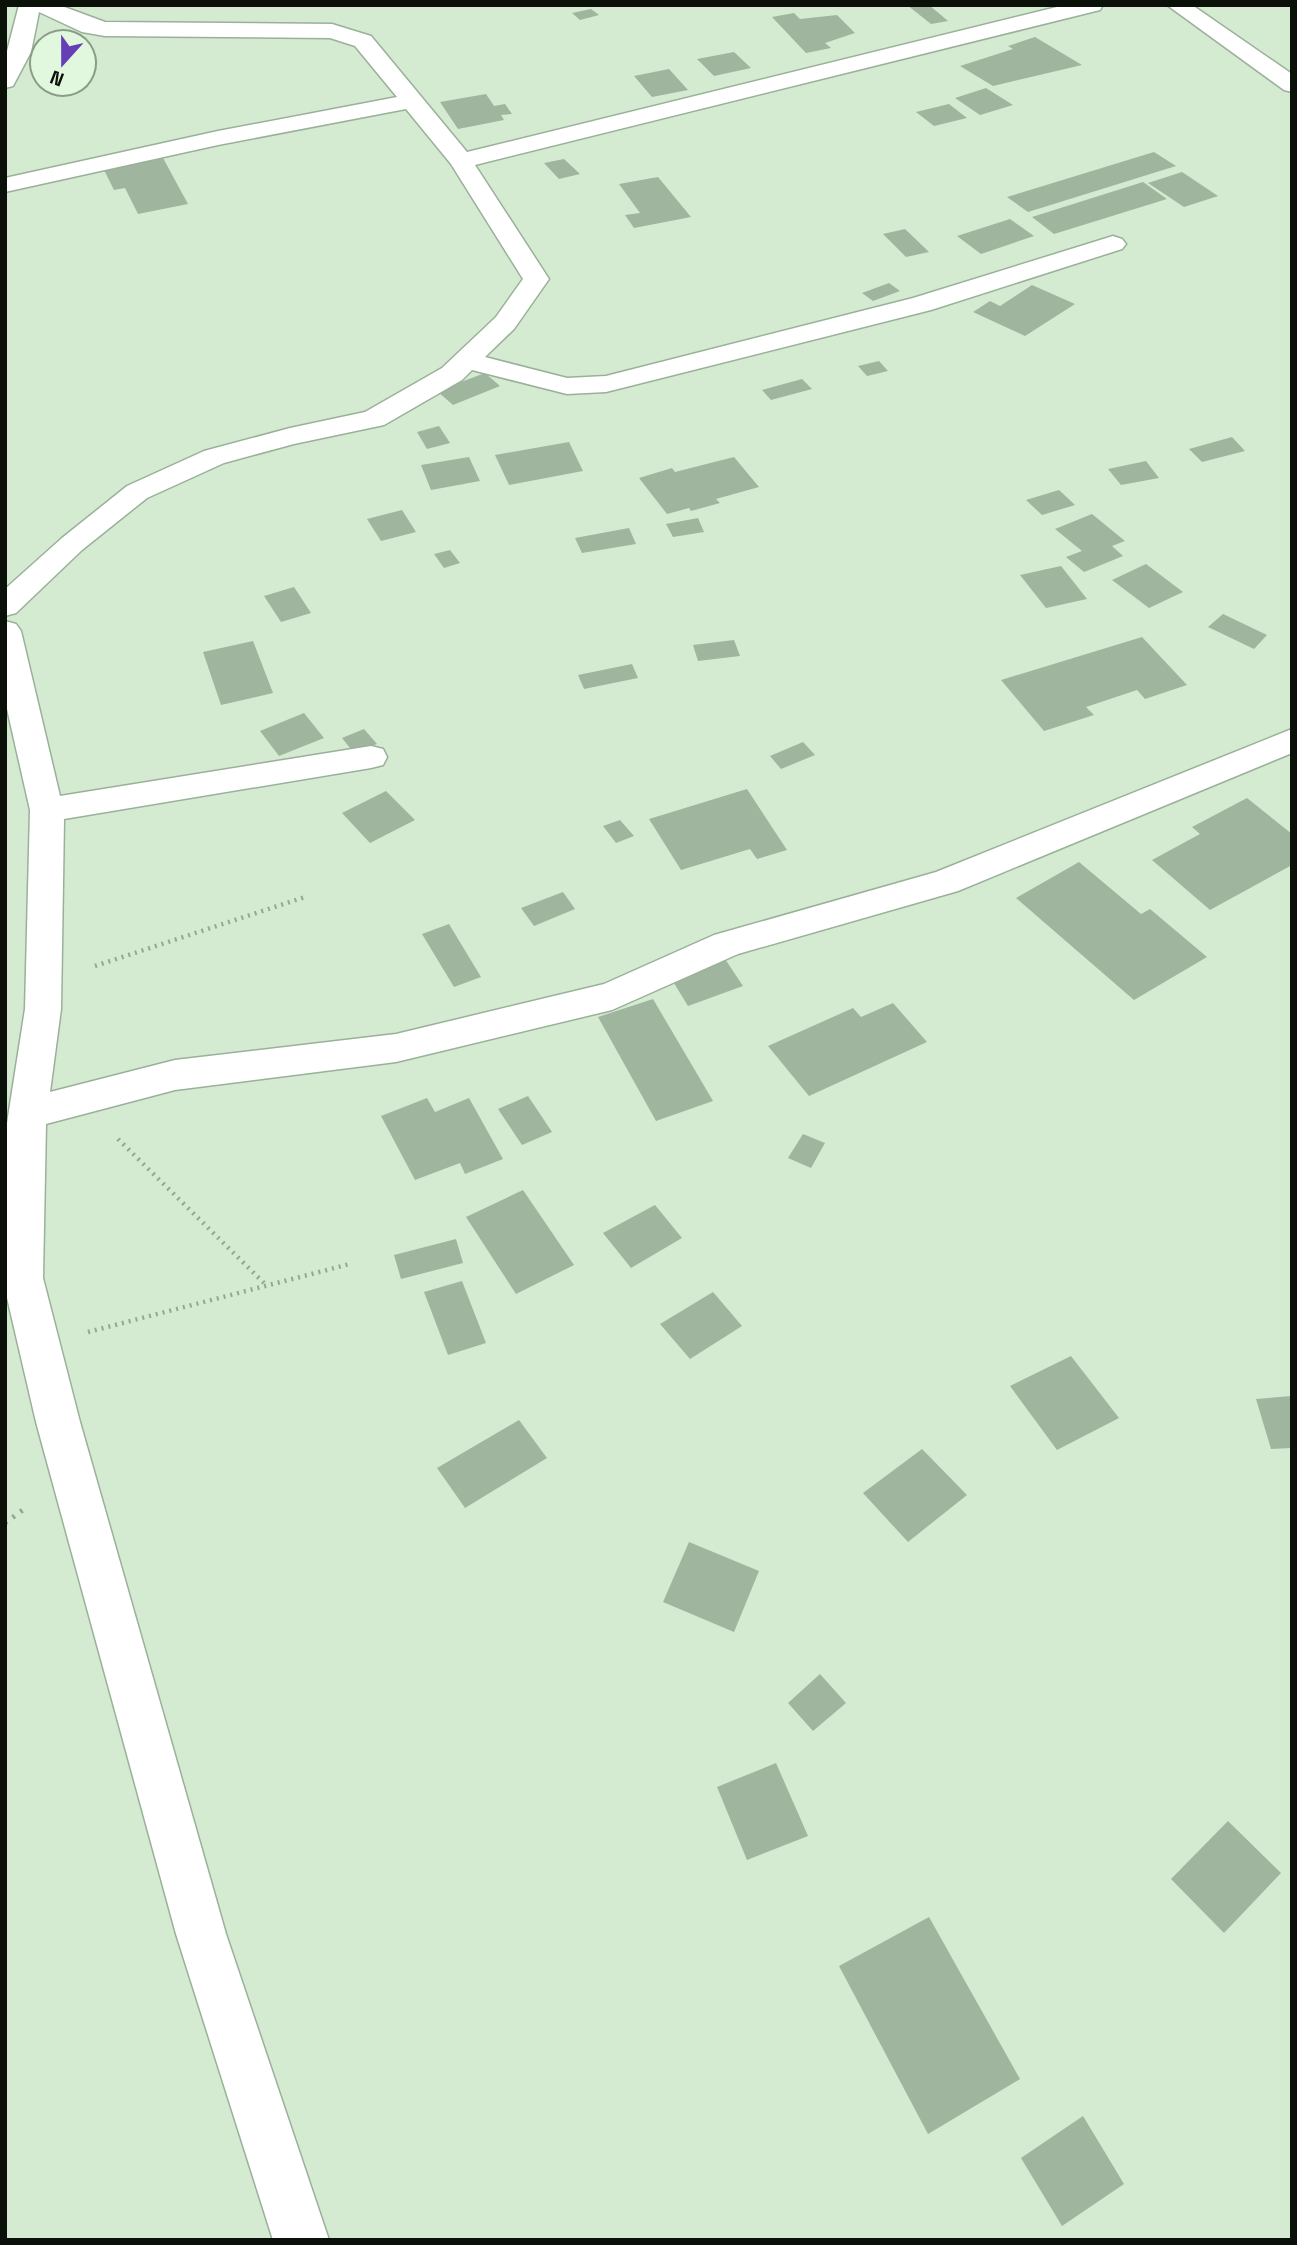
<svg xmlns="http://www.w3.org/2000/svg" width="1297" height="2245" font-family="'Space Grotesk',sans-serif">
	<rect width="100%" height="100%" fill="#d4ebd2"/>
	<g fill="#9fb59d">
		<path d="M907,5H929L948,21L931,24Z"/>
		<path d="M591,9L599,15L580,20L572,13Z"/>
		<path d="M794,13L800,19L837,15L855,33L825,43L831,48L806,53L772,17Z"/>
		<path d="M1035,37L1082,65L993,86L960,66L1013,49L1008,46Z"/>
		<path d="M734,52L751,68L714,76L697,59Z"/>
		<path d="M669,69L688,90L652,97L634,76Z"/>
		<path d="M986,88L1013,105L980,115L955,98Z"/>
		<path d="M486,94L494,106L505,104L512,114L501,115L504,120L458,129L440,102Z"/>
		<path d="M949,104L967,118L934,126L916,112Z"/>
		<path d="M1154,152L1176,166L1028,212L1007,197Z"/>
		<path d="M163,158L188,204L138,214L125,188L114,190L104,170Z"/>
		<path d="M564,159L580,174L559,179L544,163Z"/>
		<path d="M1182,172L1218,196L1184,207L1148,183Z"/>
		<path d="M658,177L691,217L634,228L625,215L640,213L619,184Z"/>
		<path d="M1143,182L1167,199L1054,234L1032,217Z"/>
		<path d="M1010,219L1034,236L981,254L957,236Z"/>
		<path d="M905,229L929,252L906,257L883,234Z"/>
		<path d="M889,283L900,291L873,301L862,293Z"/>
		<path d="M1032,285L1075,304L1025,336L973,312L990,301L1000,306Z"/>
		<path d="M879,361L888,371L867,376L858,366Z"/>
		<path d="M485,373L500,386L453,405L437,391Z"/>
		<path d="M802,379L812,389L771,400L762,390Z"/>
		<path d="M439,426L450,443L427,449L417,432Z"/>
		<path d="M1232,437L1245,451L1202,462L1189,449Z"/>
		<path d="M569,442L583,471L509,485L495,455Z"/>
		<path d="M469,457L480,481L431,490L421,465Z"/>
		<path d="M734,457L759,487L716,499L720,503L691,511L689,508L667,514L639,478L672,468L675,472Z"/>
		<path d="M1146,461L1159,478L1121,485L1108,469Z"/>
		<path d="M1059,490L1075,505L1042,515L1026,500Z"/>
		<path d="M402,510L416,532L381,541L367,519Z"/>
		<path d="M1092,514L1125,541L1112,546L1123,556L1084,572L1066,557L1082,551L1055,529Z"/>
		<path d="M698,518L704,532L673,537L666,524Z"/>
		<path d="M629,528L636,544L582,553L575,538Z"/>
		<path d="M450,550L460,563L444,568L434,554Z"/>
		<path d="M1146,564L1183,592L1149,608L1112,580Z"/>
		<path d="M1061,566L1087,599L1046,608L1020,575Z"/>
		<path d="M294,587L311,613L281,622L264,596Z"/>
		<path d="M1223,614L1267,635L1254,649L1208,627Z"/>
		<path d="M1142,637L1187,685L1145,699L1137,690L1086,707L1094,715L1044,731L1001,680Z"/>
		<path d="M734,640L740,656L698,661L693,645Z"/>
		<path d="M253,641L273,693L221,705L203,652Z"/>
		<path d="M632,664L638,678L584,689L578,675Z"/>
		<path d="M304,713L324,738L279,756L260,731Z"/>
		<path d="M364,729L377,744L354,753L342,738Z"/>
		<path d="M803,742L815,755L781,769L770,756Z"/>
		<path d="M747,789L787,850L757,859L750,849L681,870L649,819Z"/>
		<path d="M386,791L415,820L370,843L342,813Z"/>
		<path d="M1247,798L1292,834V865L1210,910L1152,860L1200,834L1192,827Z"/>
		<path d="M620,820L634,836L616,843L603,826Z"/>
		<path d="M1079,862L1141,914L1150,909L1207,957L1134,1000L1016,898Z"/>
		<path d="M563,892L575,909L534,926L521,908Z"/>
		<path d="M449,924L481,977L454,987L422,934Z"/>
		<path d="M723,956L743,986L688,1006L669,975Z"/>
		<path d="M653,999L713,1101L656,1121L598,1017Z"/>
		<path d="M893,1003L927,1042L809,1096L768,1046L853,1008L861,1017Z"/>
		<path d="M528,1096L552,1132L522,1145L498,1109Z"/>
		<path d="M427,1098L435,1112L469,1098L503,1159L465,1174L460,1163L415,1180L381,1116Z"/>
		<path d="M803,1134L825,1143L811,1168L788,1158Z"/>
		<path d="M523,1190L574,1265L516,1294L466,1217Z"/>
		<path d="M655,1205L682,1238L631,1268L603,1233Z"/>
		<path d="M456,1239L463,1263L401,1279L394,1255Z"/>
		<path d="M462,1281L486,1343L448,1355L424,1292Z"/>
		<path d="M713,1292L742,1326L690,1359L660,1324Z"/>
		<path d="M1071,1356L1119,1418L1057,1450L1010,1386Z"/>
		<path d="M1292,1396V1448L1271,1449L1256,1399Z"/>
		<path d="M519,1420L547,1458L465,1508L437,1468Z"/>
		<path d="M922,1449L967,1495L908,1542L863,1493Z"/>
		<path d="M689,1542L759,1571L734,1632L663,1602Z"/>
		<path d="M820,1674L846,1703L813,1731L788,1703Z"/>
		<path d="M776,1763L808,1836L747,1860L717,1787Z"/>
		<path d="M1228,1821L1281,1873L1224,1933L1171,1879Z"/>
		<path d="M929,1917L1020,2079L928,2134L839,1966Z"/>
		<path d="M1083,2116L1124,2184L1062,2226L1021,2158Z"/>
	</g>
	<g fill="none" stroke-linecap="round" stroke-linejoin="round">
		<defs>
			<g id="street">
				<path d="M19,5H59L105,22L332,24L371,36L467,152L1065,5H1103L1100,10L475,165L549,279L514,329L485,357L567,378L606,376L913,298L1113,236L1122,239L1126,244L1122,249L931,310L606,392L567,394L472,370L462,380L384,425L294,444L224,463L147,498L82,550L16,613L5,616V589L62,538L127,486L204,451L290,428L365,412L442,368L496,317L523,279L451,164L406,109L218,145L5,192V178L218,131L397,97L355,46L330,38L105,36L82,32L39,12L31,52L13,86L5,88V59Z"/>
				<path d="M5,621L16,624L21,631L60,796L371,746L383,749L387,757L383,765L371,768L64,819L61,1009L50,1092L175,1060L396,1034L604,984L714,935L936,872L1292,729V753L958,891L738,954L612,1010L396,1062L175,1090L46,1124L43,1278L80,1422L226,1934L329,2240H273L176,1934L36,1422L5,1289V1136L25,1009L30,810L5,700Z"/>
			</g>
			<path id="secondary" d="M1167,5H1192L1292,74V92L1284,90Z"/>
		</defs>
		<use href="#street" stroke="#9ab199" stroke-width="3"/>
		<use href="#secondary" stroke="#9ab199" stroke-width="3"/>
		<g stroke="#94a793" stroke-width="4.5" stroke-dasharray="2 5" stroke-linecap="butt">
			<path d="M95,966L305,897"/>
			<path d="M118,1139L266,1285"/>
			<path d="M88,1332L350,1264"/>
		</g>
		<path stroke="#94a793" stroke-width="5" stroke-dasharray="2.5 7" stroke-linecap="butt" d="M5,1523L27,1507"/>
		<use href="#street" fill="#fff" fill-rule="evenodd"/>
		<use href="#secondary" fill="#fff" fill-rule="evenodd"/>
	</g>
	<rect width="1297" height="2245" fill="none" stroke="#091109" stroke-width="14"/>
	<g transform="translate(63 63) rotate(201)"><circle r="33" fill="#e1f8df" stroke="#8b9c89" stroke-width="2"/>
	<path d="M0-5L12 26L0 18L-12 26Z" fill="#663fb7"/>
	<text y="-10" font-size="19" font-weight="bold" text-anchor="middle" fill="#091109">N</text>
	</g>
</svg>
